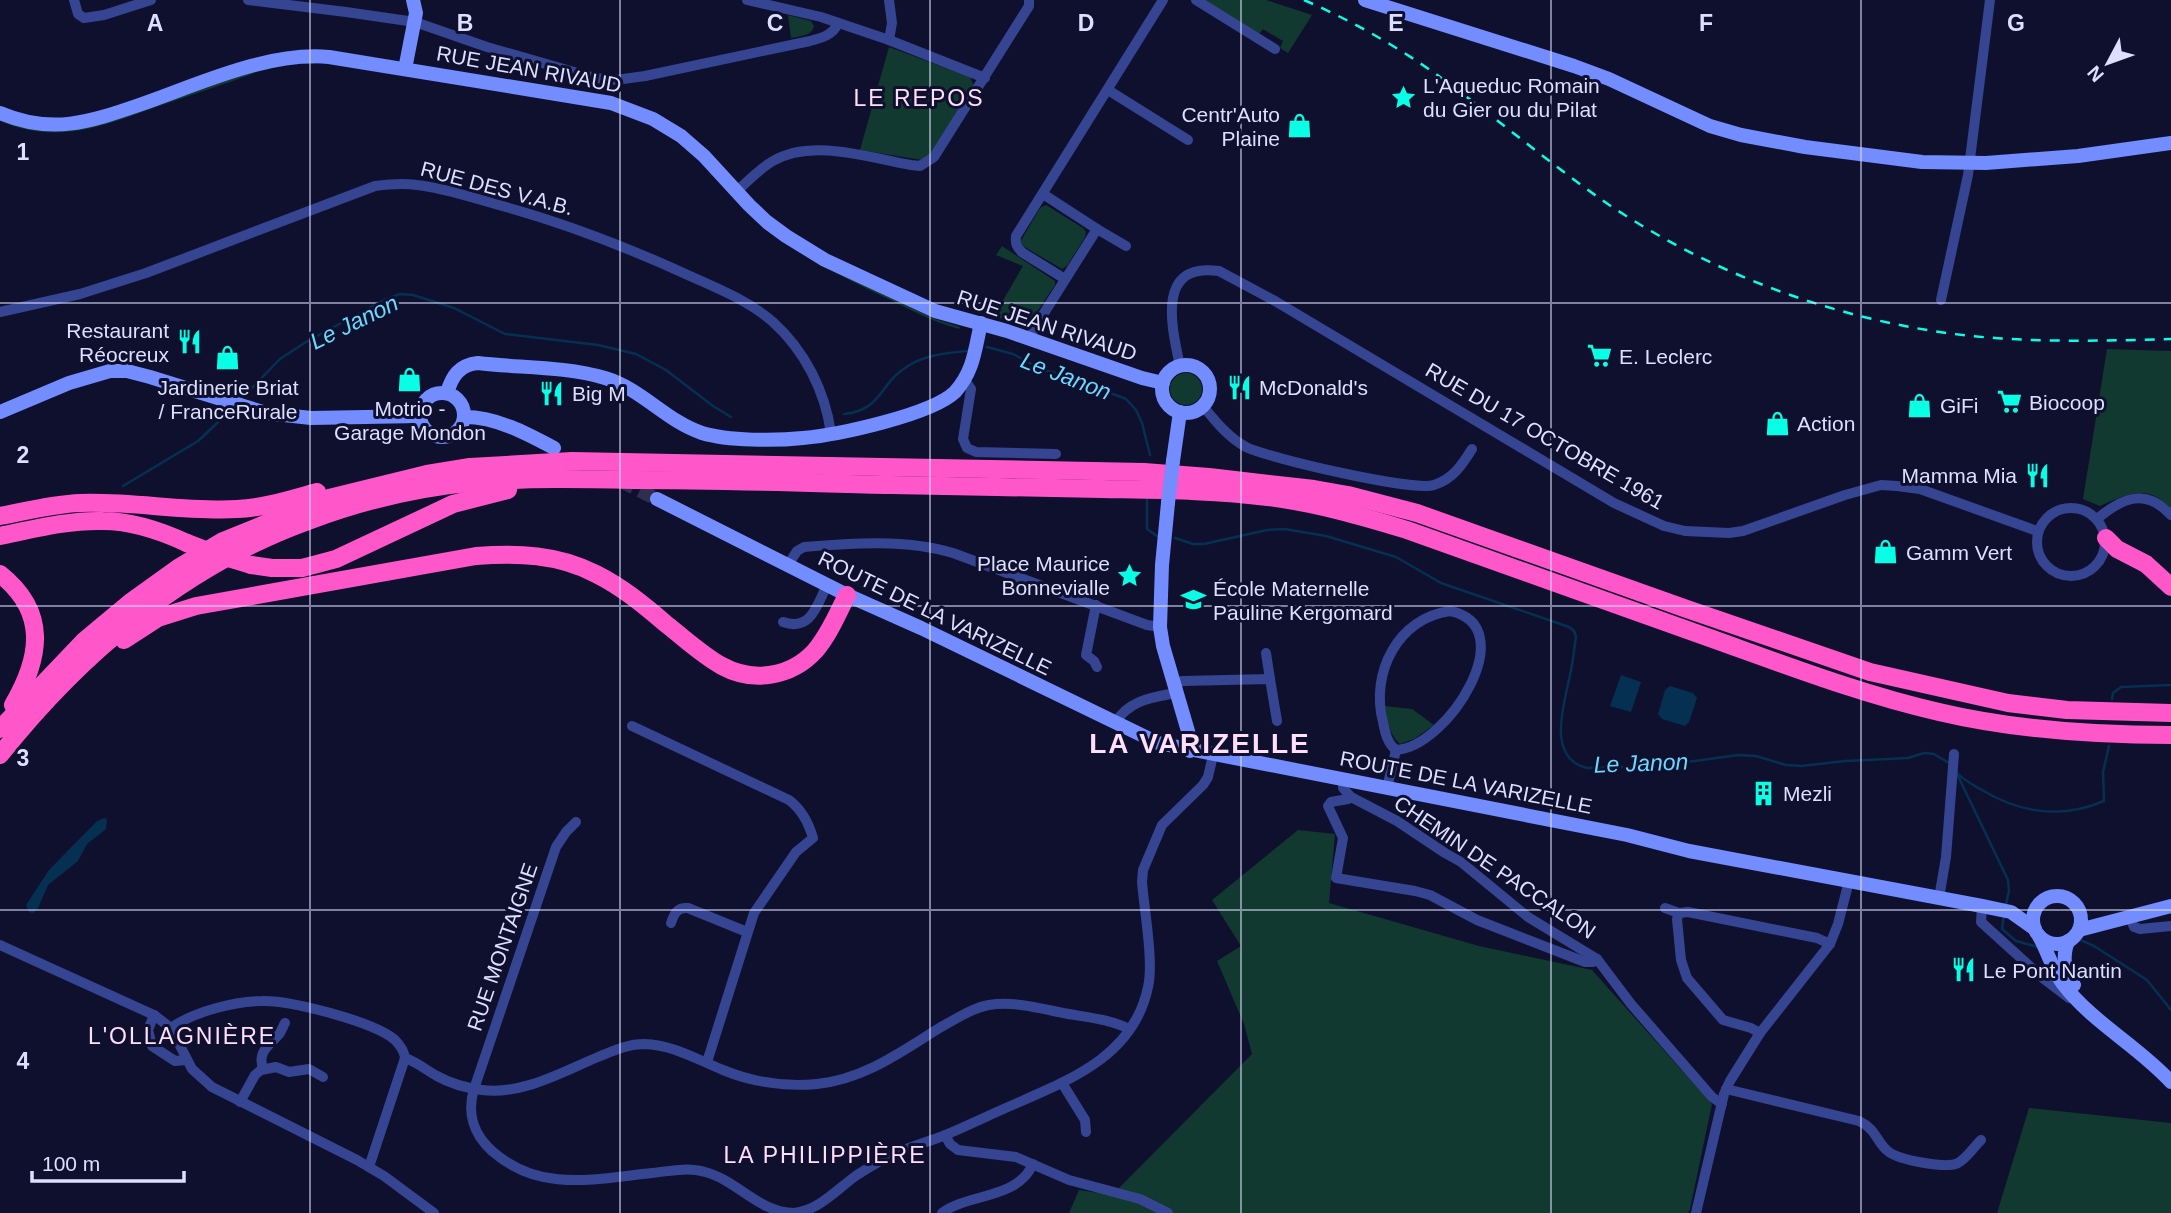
<svg xmlns="http://www.w3.org/2000/svg" width="2171" height="1213" font-family="Helvetica,sans-serif">
	<rect width="100%" height="100%" fill="#0f102e"/>
	<g fill="#11392f">
		<path d="M1203,0H1266L1312,15L1288,53L1280,48L1283,41L1263,29L1259,34Z"/>
		<path d="M788,15L811,21L814,26C812,36 800,36 791,38Z"/>
		<path d="M889,47L970,77L973,84V88L932,153L922,160L860,150Z"/>
		<path d="M316,62V64H290L260,71C228,83 195,94 162,105C105,125 60,146 0,121V119L43,130L268,66Z"/>
		<path d="M1046,205L1083,228L1086,232L1085,237L1067,266L1062,269L1023,246L1020,242L1040,208Z"/>
		<path d="M747,211L831,269L935,319L960,327L959,329C933,322 909,309 884,297C834,273 787,250 746,212Z"/>
		<path d="M1002,246L1055,281V285L1027,327L994,316L1023,266L996,255Z"/>
		<path d="M2107,349L2171,351V509C2148,483 2128,494 2100,506L2083,499Z"/>
		<circle cx="1186" cy="389" r="16"/>
		<path d="M1385,706L1412,709L1434,725L1414,739L1400,744C1389,735 1387,719 1385,706Z"/>
		<path d="M1298,830L1335,834L1329,903L1479,946L1592,970L1712,1104L1690,1209L1688,1213H1069L1079,1190L1112,1195L1252,1054L1244,1024L1217,961L1241,946L1212,900Z"/>
		<path d="M2029,1108L2171,1123V1213H1997Z"/>
	</g>
	<g fill="#053051">
		<path d="M1621,675L1641,682L1631,712L1610,706Z"/>
		<path d="M1670,686L1693,693L1697,698L1689,722L1685,726L1662,719L1658,714L1665,690Z"/>
		<path d="M104,818L107,819L106,829L87,844L78,861L48,885L38,908L33,913L29,912L26,905L49,870L97,821Z"/>
	</g>
	<g fill="none" stroke-linecap="round" stroke-linejoin="round">
		<g stroke="#053051" stroke-width="2.5">
			<path d="M987,347L1013,354L1043,370L1066,375L1089,389L1113,394L1126,399L1136,410L1142,423L1150,455"/>
			<path d="M241,399L280,359L306,342L384,300L400,294L413,295L454,308L505,334L598,345L636,354L666,370L713,406L731,417"/>
			<path d="M844,414C883,410 879,383 908,366C925,355 947,353 967,351"/>
			<path d="M123,486L198,441L232,409"/>
			<path d="M1147,500V529L1157,536"/>
			<path d="M1175,538L1193,544H1204L1267,530L1285,529L1326,536L1396,557L1441,583L1569,627L1574,631L1576,637C1574,649 1573,663 1570,675C1564,705 1546,758 1587,768L1658,766L1738,755L1756,756L1786,765L1801,766L1845,761L1908,758L1924,753L1934,754L1949,763"/>
			<path d="M2112,699L2113,693L2121,687L2171,685"/>
			<path d="M1955,771C1963,780 1973,785 1982,790C2020,813 2062,819 2104,801L2103,772L2109,746"/>
			<path d="M1958,776L2008,880L2009,891L2006,904"/>
			<path d="M2004,914L2002,929L2016,941L2038,947"/>
			<path d="M2071,940L2076,938L2094,946L2147,980L2171,1010"/>
		</g>
		<path stroke="#2e2f4d" stroke-width="14" stroke-dasharray="14 7" stroke-linecap="butt" d="M621,481L657,499"/>
		<g stroke="#364592" stroke-width="10">
			<path d="M74,0L78,14L84,18L104,15L151,0"/>
			<path d="M248,0L346,12L415,22L487,47L595,78L616,80L645,76L810,41C822,38 833,35 838,23"/>
			<path d="M747,0L821,17L889,40L985,78"/>
			<path d="M1196,0L1275,49"/>
			<path d="M889,40L892,23L889,0"/>
			<path d="M1108,90L1188,140"/>
			<path d="M736,192C748,181 759,169 773,161C812,138 870,158 911,165L920,166L934,157L1029,6V0"/>
			<path d="M1097,229L1126,246"/>
			<path d="M1065,279L1023,253C1017,248 1015,244 1016,236L1163,0"/>
			<path d="M1941,300L1968,175L1990,0"/>
			<path d="M0,312L80,294L146,273L375,186C390,184 403,183 417,185C444,188 470,197 495,204C562,222 627,247 690,276C719,289 749,301 773,322C805,351 825,391 831,433"/>
			<path d="M1030,338L1034,329L1097,229L1043,194"/>
			<path d="M1180,366C1172,328 1155,262 1219,271L1275,301L1614,503L1664,526L1685,531L1729,533L1743,531L1845,495L1881,485L1897,486L1920,489L2037,531"/>
			<path d="M965,380L971,389L963,439L967,448L976,452L1056,454"/>
			<path d="M1203,406C1215,421 1229,438 1246,447C1268,458 1414,492 1434,485C1453,479 1462,465 1472,449"/>
			<circle cx="2071" cy="542" r="34"/>
			<path d="M2097,519C2123,497 2146,488 2171,515"/>
			<path d="M788,565L797,551L804,547C852,543 906,539 953,553L1147,625L1160,627"/>
			<path d="M1096,605L1086,655L1094,661L1097,667"/>
			<path d="M1450,611C1524,626 1448,747 1396,750C1387,743 1385,732 1383,722C1370,673 1398,618 1450,611Z"/>
			<path d="M783,622C811,632 817,605 827,585"/>
			<path d="M1266,653L1270,679"/>
			<path d="M1174,683L1183,681L1270,679L1277,721"/>
			<path d="M1115,723C1128,702 1148,698 1170,694"/>
			<path d="M632,726L789,800C801,809 809,824 813,838L796,852L754,913L707,1062"/>
			<path d="M1343,780V788L1351,797L1397,821L1445,853L1461,862L1528,917L1597,959L1631,1004L1712,1097L1722,1104"/>
			<path d="M1387,788L1396,750"/>
			<path d="M1351,797L1348,799L1331,802L1328,806L1343,838L1336,878L1415,891L1430,895L1477,920L1585,962H1593L1597,959"/>
			<path d="M576,822L566,832L556,847L474,1089C467,1112 473,1134 492,1151C540,1193 594,1179 652,1173C669,1171 688,1167 705,1172C737,1180 759,1213 794,1213C820,1210 837,1189 857,1175C868,1168 881,1160 894,1154C910,1147 927,1142 943,1136C968,1126 991,1114 1015,1104C1072,1079 1134,1055 1148,987C1154,962 1144,909 1142,882L1143,870L1162,825L1203,785L1208,777L1213,755"/>
			<path d="M1939,898L1946,857L1954,754"/>
			<path d="M1982,906L1981,922L2044,979L2069,998"/>
			<path d="M1665,908L1679,913"/>
			<path d="M2129,916L2134,927L2140,929L2171,926"/>
			<path d="M671,923C674,914 677,907 688,908L747,932"/>
			<path d="M0,945L154,1015L171,1028L192,1069L212,1087L357,1160L384,1176L434,1213"/>
			<path d="M154,1015L148,1030L152,1046L175,1061L186,1060"/>
			<path d="M171,1028C193,1012 235,1001 262,1001C290,1000 375,1022 395,1040C400,1045 404,1051 405,1058L369,1167"/>
			<path d="M1760,1033L1751,1028L1723,1020L1687,978L1681,960L1677,919L1679,913L1688,912L1817,938L1830,944"/>
			<path d="M405,1058C417,1062 426,1070 437,1076C451,1084 467,1088 482,1090C523,1095 562,1072 598,1057C613,1051 627,1044 644,1044C674,1045 696,1059 723,1070C752,1082 786,1087 817,1084C865,1079 902,1051 941,1027C956,1019 972,1008 989,1005C1013,1001 1039,1008 1063,1013C1084,1017 1110,1019 1129,1029"/>
			<path d="M263,1069C257,1050 270,1046 280,1033C282,1030 283,1026 285,1023"/>
			<path d="M1062,1083L1085,1120L1086,1132"/>
			<path d="M1726,1089L1859,1121C1878,1130 1876,1143 1889,1152C1900,1160 1946,1169 1958,1163C1967,1158 1973,1148 1981,1140"/>
			<path d="M240,1102L255,1075L261,1070L276,1067L289,1072L309,1069L323,1077"/>
			<path d="M945,1135L950,1144L958,1150L1016,1157L1069,1180L1140,1199L1168,1213"/>
			<path d="M942,1213C968,1193 1017,1200 1033,1164"/>
			<path d="M1696,1213L1724,1094L1730,1081L1760,1033L1830,944L1838,924L1849,881"/>
		</g>
		<g stroke="#738cff" stroke-width="14">
			<path d="M1365,0L1574,66L1609,79L1710,126L1741,135L1805,147L1922,162L1986,163L2078,156L2171,143"/>
			<path d="M405,69L416,13L413,0"/>
			<path d="M0,113C51,135 90,122 139,105C197,85 268,51 329,57L611,103L653,119L681,136L704,156L749,205L767,222L786,236L825,260L935,311L1007,331L1142,378L1163,383"/>
			<circle cx="1186" cy="389" r="24"/>
			<circle cx="442" cy="415" r="22"/>
			<path d="M447,393C452,376 459,365 478,363C519,368 564,366 605,378C642,389 666,421 702,433C728,441 776,441 803,438C837,435 931,415 955,392C974,371 975,349 981,323"/>
			<path d="M0,412L69,383L110,371H127L150,377L266,413L311,418L420,416"/>
			<path d="M465,417C496,417 526,433 554,448"/>
			<path d="M1173,461L1180,412"/>
			<path d="M657,499L847,595L921,628L1158,743L1627,835L1689,851L1982,906L2011,912L2035,929"/>
			<path d="M1168,503L1162,565L1160,627L1163,646L1190,738V751"/>
			<circle cx="2057" cy="920" r="24"/>
			<path d="M2079,930L2171,906"/>
			<path d="M2039,936C2048,952 2052,969 2063,984C2093,1023 2138,1046 2171,1082"/>
			<path d="M2068,941C2062,957 2064,970 2074,985"/>
		</g>
		<g stroke="#ff57ca" stroke-width="18">
			<path d="M0,516C26,511 53,504 80,503C133,501 185,512 237,509C264,508 291,499 317,492"/>
			<path d="M0,536C34,529 69,520 103,521C132,521 161,531 187,543"/>
			<path d="M2106,538L2117,549L2146,564L2171,587"/>
			<path d="M251,565L272,568H302L336,559L453,504L508,490"/>
			<path d="M0,574C48,612 41,657 13,705"/>
			<path d="M124,640L158,618L196,606L476,556C517,553 558,554 596,574C622,587 644,605 666,624C684,638 702,655 722,666C753,683 791,677 815,651C829,635 838,613 847,595"/>
			<path d="M0,729L84,641L132,601L178,568L223,541L329,498L427,474L470,467L572,461L1144,472L1209,477L1314,489L1348,495L1417,513L1684,608L1870,672L2008,703L2067,710L2171,713"/>
			<path d="M0,755C81,653 184,566 308,521C361,501 420,487 477,482C529,478 582,479 635,480C720,480 806,483 891,485C961,486 1032,488 1102,489C1157,490 1213,490 1268,497C1316,503 1361,516 1407,530C1507,566 1607,601 1707,637C1783,664 1860,694 1939,712C2015,730 2093,735 2171,735"/>
		</g>
		<path stroke="#08ffe6" stroke-width="2.5" stroke-dasharray="10 9" stroke-linecap="butt" d="M1304,0C1348,19 1393,44 1433,72C1490,113 1544,159 1602,200C1705,271 1830,318 1954,334C2026,343 2099,341 2171,339"/>
		<path stroke="#738cff" stroke-width="14" d="M1168,503L1173,461"/>
		<path stroke="#ff57ca" stroke-width="18" d="M187,543L218,555L251,565"/>
	</g>
	<path fill="none" stroke="#dcdfff" stroke-width="2" stroke-opacity="0.55" d="M310,0V1213M620,0V1213M930,0V1213M1241,0V1213M1551,0V1213M1861,0V1213M0,303H2171M0,606H2171M0,910H2171"/>
	<defs>
		<symbol id="sight-bare" viewBox="-9 -9 18 18"><path d="M0-6L1.8-2.2L6-1.7L2.9 1.2L3.7 5.4L0 3.3L-3.7 5.4L-2.9 1.2L-6-1.7L-1.8-2.2Z" fill="#08ffe6" stroke="#0f102e" stroke-width="2.5" paint-order="stroke"/></symbol>
		<symbol id="shop-bare" viewBox="-9 -9 18 18"><path d="M-5-2.5h2.3a2.7 3.5 0 0 1 5.4 0H5L5.5 6h-11ZM-1.5-2.5h3a1.5 2.3 0 0 0-3 0Z" fill="#08ffe6" stroke="#0f102e" stroke-width="2.5" paint-order="stroke"/></symbol>
		<symbol id="restaurant-bare" viewBox="-9 -9 18 18"><path d="M-5-6h1v4h1v-4h1v4h1v-4h1v5L-1.5 .5V6h-2V.5L-5-1ZM5-6V6H3V1.5H1.5Q1.5-4 5-6Z" fill="#08ffe6" stroke="#0f102e" stroke-width="2.5" paint-order="stroke"/></symbol>
		<symbol id="supermarket-bare" viewBox="-9 -9 18 18"><path d="M-6-5.5h2.5l.6 2H6L4.5 2H-2.5L-4.4-4H-6ZM-1.5 3.2a1.3 1.3 0 1 0 .1 0ZM3 3.2a1.3 1.3 0 1 0 .1 0Z" fill="#08ffe6" stroke="#0f102e" stroke-width="2.5" paint-order="stroke"/></symbol>
		<symbol id="school-bare" viewBox="-9 -9 18 18"><path d="M0-5L7-2L0 1L-7-2ZM-4 1L0 2.5L4 1V4Q0 6-4 4Z" fill="#08ffe6" stroke="#0f102e" stroke-width="2.5" paint-order="stroke"/></symbol>
		<symbol id="building-bare" viewBox="-9 -9 18 18"><path d="M-4-6H4V6H1V3H-1V6H-4ZM-2.5-4.3h1.7v1.8h-1.7ZM.8-4.3h1.7v1.8H.8ZM-2.5-1h1.7V.8h-1.7ZM.8-1h1.7V.8H.8Z" fill="#08ffe6" stroke="#0f102e" stroke-width="2.5" paint-order="stroke"/></symbol>
	</defs>
	<g fill-rule="evenodd">
		<use href="#sight-bare" x="1386" y="80" width="35" height="35"/>
		<use href="#shop-bare" x="1282" y="108" width="35" height="35"/>
		<use href="#restaurant-bare" x="172" y="324" width="35" height="35"/>
		<use href="#supermarket-bare" x="1582" y="338" width="35" height="35"/>
		<use href="#shop-bare" x="210" y="340" width="35" height="35"/>
		<use href="#shop-bare" x="392" y="362" width="35" height="35"/>
		<use href="#restaurant-bare" x="1222" y="370" width="35" height="35"/>
		<use href="#restaurant-bare" x="534" y="376" width="35" height="35"/>
		<use href="#supermarket-bare" x="1992" y="384" width="35" height="35"/>
		<use href="#shop-bare" x="1902" y="388" width="35" height="35"/>
		<use href="#shop-bare" x="1760" y="406" width="35" height="35"/>
		<use href="#restaurant-bare" x="2020" y="458" width="35" height="35"/>
		<use href="#shop-bare" x="1868" y="534" width="35" height="35"/>
		<use href="#sight-bare" x="1112" y="558" width="35" height="35"/>
		<use href="#school-bare" x="1176" y="582" width="35" height="35"/>
		<use href="#building-bare" x="1746" y="776" width="35" height="35"/>
		<use href="#restaurant-bare" x="1946" y="952" width="35" height="35"/>
	</g>
	<g text-anchor="middle" dominant-baseline="central" stroke-width="6" stroke-linejoin="round" paint-order="stroke">
		<g font-size="21" fill="#dcdfff" stroke="#0f102e">
			<text transform="translate(529 69) rotate(10)">RUE JEAN RIVAUD</text>
			<text transform="translate(497 188) rotate(15)">RUE DES V.A.B.</text>
			<text transform="translate(1047 325) rotate(18)">RUE JEAN RIVAUD</text>
			<text transform="translate(1545 436) rotate(30)">RUE DU 17 OCTOBRE 1961</text>
			<text transform="translate(935 613) rotate(26)">ROUTE DE LA VARIZELLE</text>
			<text transform="translate(1466 782) rotate(11)">ROUTE DE LA VARIZELLE</text>
			<text transform="translate(1495 867) rotate(34)">CHEMIN DE PACCALON</text>
			<text transform="translate(502 947) rotate(-71)">RUE MONTAIGNE</text>
		</g>
		<g font-size="21" fill="#dcdfff" stroke="#0f102e" text-anchor="start">
			<text x="1423" y="85">L'Aqueduc Romain<tspan x="1423" dy="24">du Gier ou du Pilat</tspan></text>
			<text x="1280" y="114" text-anchor="end">Centr'Auto<tspan x="1280" dy="24">Plaine</tspan></text>
			<text x="169" y="330" text-anchor="end">Restaurant<tspan x="169" dy="24">Réocreux</tspan></text>
			<text x="1619" y="356">E. Leclerc</text>
			<text x="228" y="387" text-anchor="middle">Jardinerie Briat<tspan x="228" dy="24">/ FranceRurale</tspan></text>
			<text x="1259" y="387">McDonald's</text>
			<text x="572" y="393">Big M</text>
			<text x="2029" y="402">Biocoop</text>
			<text x="1940" y="405">GiFi</text>
			<text x="410" y="408" text-anchor="middle">Motrio -<tspan x="410" dy="24">Garage Mondon</tspan></text>
			<text x="1797" y="423">Action</text>
			<text x="2017" y="475" text-anchor="end">Mamma Mia</text>
			<text x="1906" y="552">Gamm Vert</text>
			<text x="1110" y="563" text-anchor="end">Place Maurice<tspan x="1110" dy="24">Bonnevialle</tspan></text>
			<text x="1213" y="588">École Maternelle<tspan x="1213" dy="24">Pauline Kergomard</tspan></text>
			<text x="1783" y="793">Mezli</text>
			<text x="1983" y="970">Le Pont Nantin</text>
		</g>
		<g font-size="23" letter-spacing="2" fill="#ffdefa" stroke="#0f102e">
			<text x="919" y="98">LE REPOS</text>
			<text x="182" y="1036">L'OLLAGNIÈRE</text>
			<text x="825" y="1155">LA PHILIPPIÈRE</text>
		</g>
		<g font-size="23" font-style="italic" fill="#6ad8ff" stroke="#0f102e">
			<text transform="translate(354 322) rotate(-26)">Le Janon</text>
			<text transform="translate(1066 376) rotate(21)">Le Janon</text>
			<text transform="translate(1641 763) rotate(-2)">Le Janon</text>
		</g>
		<g font-size="28" font-weight="bold" letter-spacing="2" fill="#ffdefa" stroke="#0f102e">
			<text x="1200" y="743">LA VARIZELLE</text>
		</g>
	</g>
	<g font-size="23" text-anchor="middle" font-weight="bold" fill="#dcdfff" stroke="#0f102e" stroke-width="6" stroke-linejoin="round" paint-order="stroke">
		<text x="155" y="31">A</text>
		<text x="465" y="31">B</text>
		<text x="775" y="31">C</text>
		<text x="1086" y="31">D</text>
		<text x="1396" y="31">E</text>
		<text x="1706" y="31">F</text>
		<text x="2016" y="31">G</text>
		<text x="23" y="160">1</text>
		<text x="23" y="463">2</text>
		<text x="23" y="766">3</text>
		<text x="23" y="1069">4</text>
	</g>
	<g transform="translate(2108 63) rotate(229)" stroke="#0f102e" stroke-width="5" paint-order="stroke">
	<path d="M0-5L12 26L0 18L-12 26Z" fill="#dcdfff"/>
	<text y="-10" font-size="19" font-weight="bold" text-anchor="middle" fill="#dcdfff">N</text>
	</g>
	<path d="M32 1171v10h152v-10" fill="none" stroke="#dcdfff" stroke-width="3.5"/>
	<text x="42" y="1171" font-size="21" fill="#dcdfff" stroke="#0f102e" stroke-width="5" paint-order="stroke">100 m</text>
</svg>
